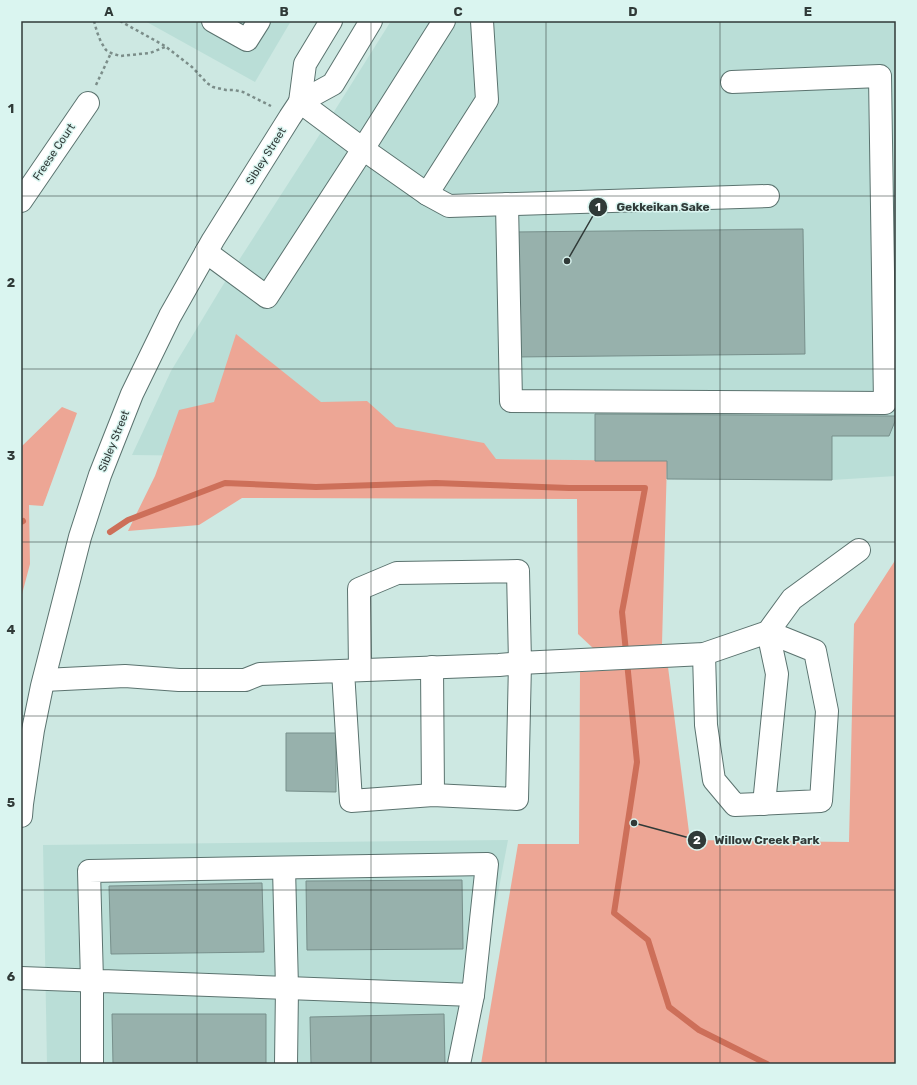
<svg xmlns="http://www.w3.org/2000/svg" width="917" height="1085" font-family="Rubik,sans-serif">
	<rect width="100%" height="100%" fill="#cde8e2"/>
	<g fill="#baded7">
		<path d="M145,21H291L255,82Z"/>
		<path d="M391,21H896V476L832,480L667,479V461L132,455L171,371L223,285L313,145Z"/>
		<path d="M508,840L466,1064H47L43,845Z"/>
	</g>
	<g fill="#eda695">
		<path d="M236,334L321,402L367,401L396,427L484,443L496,459L667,461L662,644L595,650L578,634L577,499L242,498L199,525L128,531L155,476L179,410L214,402Z"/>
		<path d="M62,407L77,413L43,506L29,505L30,564L21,598V447Z"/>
		<path d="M896,559V1064H481L518,844H579L580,672L668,667L690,840L849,842L854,624Z"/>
	</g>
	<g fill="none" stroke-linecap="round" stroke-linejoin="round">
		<g stroke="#cd6f59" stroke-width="6">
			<path d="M21,522L23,521"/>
			<path d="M110,532L128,520L225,483L316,487L436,483L569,488H645L622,612L637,762L614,913L648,940L669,1007L699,1030L767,1064"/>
		</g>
	</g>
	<g fill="#97b1ac" stroke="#778f8b">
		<path d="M803,229L805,354L515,357L513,232Z"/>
		<path d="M595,414L896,416V419L889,436H832V480L667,479V461H595Z"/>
		<path d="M286,733H336V792L286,791Z"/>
		<path d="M462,880L463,949L307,950L306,881Z"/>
		<path d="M262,883L264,952L111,954L109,886Z"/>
		<path d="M112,1014H266V1064H113Z"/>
		<path d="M444,1014L445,1064H311L310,1017Z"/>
	</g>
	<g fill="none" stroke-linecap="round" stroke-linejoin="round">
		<defs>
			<g id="minor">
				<path d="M213,21L247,40L259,21"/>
				<path d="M300,102L363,149L427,194L449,206L768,196"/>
				<path d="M300,102L305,64L331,21"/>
				<path d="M427,194L487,100L482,21"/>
				<path d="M21,201L88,103"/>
				<path d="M507,204L511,401L885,403L880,76L732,82"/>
				<path d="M206,252L267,297L363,149L444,21"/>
				<path d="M704,654L706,725L714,780L735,805L821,801L827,711L815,651L768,632"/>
				<path d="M432,667L433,795"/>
				<path d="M360,670L359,589L397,573L518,571L520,663L704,654L768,632L792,599L859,550"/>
				<path d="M44,680L125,676L179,680H245L260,674L499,665L520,663L517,799L433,795L351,801L343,671"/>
				<path d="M764,804L777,674L768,632"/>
				<path d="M21,816L22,804L33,730L42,686L80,537L100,475L132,394L170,316L213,240L290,117L300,102L333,84L371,21"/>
				<path d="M284,868L287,988L286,1064"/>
				<path d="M21,978L473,995L487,864L89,871L92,981V1064"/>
				<path d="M459,1064L473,995"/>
			</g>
		</defs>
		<use href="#minor" stroke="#5b736f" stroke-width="24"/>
		<g stroke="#7b8d89" stroke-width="2.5" stroke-dasharray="3 3" stroke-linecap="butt">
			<path d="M94,21L97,32L101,42L106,50L111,53L120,56L150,53L165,47"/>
			<path d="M120,21L165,46L192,67L207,83L213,87L226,90H234L243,92L271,106"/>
			<path d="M96,85L111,53"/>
		</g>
		<use href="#minor" stroke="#fff" stroke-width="22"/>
	</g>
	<path fill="none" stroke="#303a38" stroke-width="1" stroke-opacity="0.55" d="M197,21V1064M371,21V1064M546,21V1064M720,21V1064M21,196H896M21,369H896M21,542H896M21,716H896M21,890H896"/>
	<g text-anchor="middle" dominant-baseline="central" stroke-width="3" stroke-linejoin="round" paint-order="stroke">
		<g font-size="11" fill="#303a38" stroke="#daf5f0">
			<text transform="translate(54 152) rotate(-56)">Freese Court</text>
			<text transform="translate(266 156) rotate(-58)">Sibley Street</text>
			<text transform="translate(114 441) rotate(-68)">Sibley Street</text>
		</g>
	</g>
	<path fill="none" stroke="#303a38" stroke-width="1.5" d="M567 261L598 207M634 823L697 840"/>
	<g fill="#303a38" stroke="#daf5f0" stroke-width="1.5">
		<circle cx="567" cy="261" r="4"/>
		<circle cx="634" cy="823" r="4"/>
		<circle cx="598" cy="207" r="10"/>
		<circle cx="697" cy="840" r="10"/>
	</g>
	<g font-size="12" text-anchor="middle" font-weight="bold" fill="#fff">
		<text x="598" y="211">1</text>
		<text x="697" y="844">2</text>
	</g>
	<g font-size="12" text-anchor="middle" font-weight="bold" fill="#303a38" stroke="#daf5f0" stroke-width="3" stroke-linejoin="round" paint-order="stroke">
		<text x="663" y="211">Gekkeikan Sake</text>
		<text x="767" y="844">Willow Creek Park</text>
	</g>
	<rect width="917" height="1085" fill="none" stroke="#daf5f0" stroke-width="44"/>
	<rect x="22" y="22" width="873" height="1041" fill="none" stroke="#303a38" stroke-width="1.5"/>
	<g font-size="13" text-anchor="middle" font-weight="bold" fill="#303a38">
		<text x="109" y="16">A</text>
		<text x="284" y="16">B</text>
		<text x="458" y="16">C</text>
		<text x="633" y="16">D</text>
		<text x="808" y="16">E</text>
		<text x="11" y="113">1</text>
		<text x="11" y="287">2</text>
		<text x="11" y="460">3</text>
		<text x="11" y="634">4</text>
		<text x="11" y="807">5</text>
		<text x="11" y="981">6</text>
	</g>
</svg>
